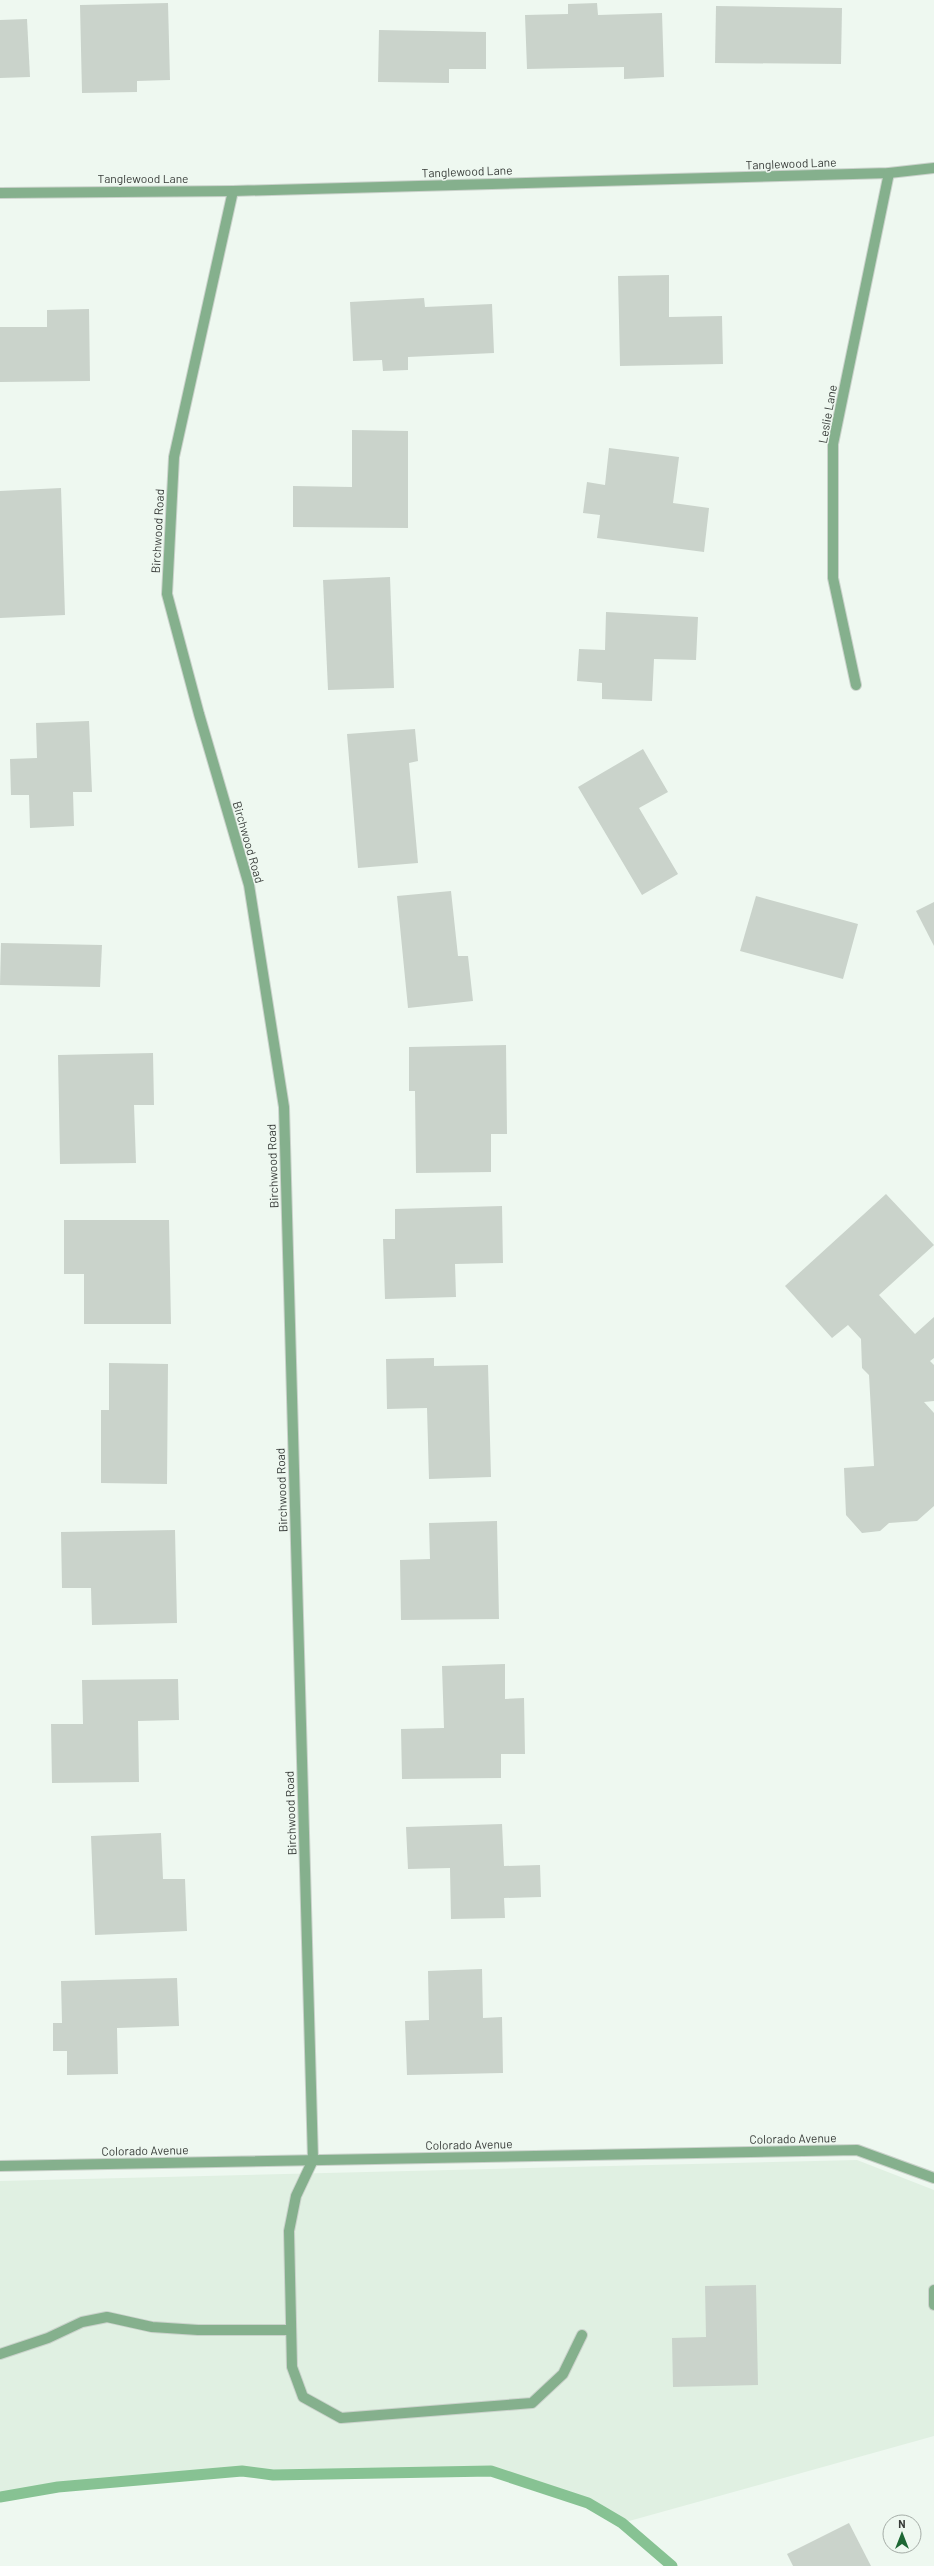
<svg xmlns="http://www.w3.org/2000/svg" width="934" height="2566" font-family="Barlow,sans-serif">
	<rect width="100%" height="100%" fill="#eef8f0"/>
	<path fill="#e0f0e2" d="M857,2160L934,2190V2436L622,2523L588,2503L491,2471L273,2475L242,2471L58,2487L0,2497V2181Z"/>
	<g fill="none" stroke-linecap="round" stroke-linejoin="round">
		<path stroke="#87c293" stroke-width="11" d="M0,2497L58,2487L242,2471L273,2475L491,2471L588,2503L622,2523L672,2566"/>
	</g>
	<g fill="#cad3cb">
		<path d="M168,3L170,80L137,81V92L82,93L80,5Z"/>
		<path d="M597,3L598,15L662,13L664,77L624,79V67L527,69L525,15L568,14V4Z"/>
		<path d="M716,6L842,8L841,64L715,63Z"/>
		<path d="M27,19L30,77L0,78V20Z"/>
		<path d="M379,30L486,32V69H449V83L378,82Z"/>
		<path d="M669,275V317L722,316L723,364L620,366L618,276Z"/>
		<path d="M424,298L425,307L492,304L494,353L408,357V370L383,371L382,360L353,361L350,302Z"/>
		<path d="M89,309L90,381L0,382V327H47V310Z"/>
		<path d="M352,430L408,431V528L293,527V486L352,487Z"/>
		<path d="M609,448L679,457L673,503L709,508L704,552L597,538L600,515L583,513L587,482L605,485Z"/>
		<path d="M61,488L65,615L0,618V491Z"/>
		<path d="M390,577L394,688L328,690L323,580Z"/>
		<path d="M606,612L698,617L696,660L654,659L652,701L602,699V683L577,681L579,649L605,650Z"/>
		<path d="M89,721L92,792H73L74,826L30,828L29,795H11L10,759L37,758L36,723Z"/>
		<path d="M415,729L418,761L409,763L418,863L358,868L347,734Z"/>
		<path d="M643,749L668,792L639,808L678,874L642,895L578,787Z"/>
		<path d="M451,891L458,956H468L473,1001L408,1008L397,896Z"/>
		<path d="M756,896L858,924L843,979L740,951Z"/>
		<path d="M934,902V946L916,911Z"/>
		<path d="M1,943L102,945L100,987L0,985Z"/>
		<path d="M506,1045L507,1134H491V1172L416,1173L415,1091H409V1047Z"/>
		<path d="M153,1053L154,1105H134L136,1163L60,1164L58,1055Z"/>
		<path d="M886,1194L934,1245L879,1295L915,1334L934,1317V1358L930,1361L934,1365V1401L924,1402L934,1413V1506L917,1521L889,1523L880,1531L862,1533L846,1515L844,1468L874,1466L869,1375L862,1368L861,1339L848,1325L832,1338L785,1286Z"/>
		<path d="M502,1206L503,1263L455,1264L456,1297L385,1299L383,1239H395V1209Z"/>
		<path d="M64,1220H169L171,1324H84V1274H64Z"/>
		<path d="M434,1358V1366L488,1365L491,1477L429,1479L427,1408L387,1409L386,1359Z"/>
		<path d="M109,1363L168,1364L167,1484L101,1483V1410H109Z"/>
		<path d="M497,1521L499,1619L401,1620L400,1560L430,1559L429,1523Z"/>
		<path d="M175,1530L177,1623L92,1625L91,1588H62L61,1532Z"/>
		<path d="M505,1664V1699L524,1698L525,1754H501V1778L402,1779L401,1729L444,1728L442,1666Z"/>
		<path d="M178,1679L179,1720L138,1721L139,1782L52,1783L51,1724H83L82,1680Z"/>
		<path d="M502,1824L504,1866L540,1865L541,1897L504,1898L505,1918L451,1919L450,1868L408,1869L406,1827Z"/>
		<path d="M161,1833L163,1879H185L187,1931L95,1935L91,1836Z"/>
		<path d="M482,1969L483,2018L502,2017L503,2073L407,2075L405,2021L429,2020L428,1971Z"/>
		<path d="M177,1978L179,2026L117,2028L118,2074L67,2075V2051H53V2023H62L61,1981Z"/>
		<path d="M756,2285L758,2385L673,2387L672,2338L706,2337L705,2286Z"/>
		<path d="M849,2523L871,2566H793L787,2554Z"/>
	</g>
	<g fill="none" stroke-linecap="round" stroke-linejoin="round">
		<defs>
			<g id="service">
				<path d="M313,2160L296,2196L289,2231L292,2367L303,2397L341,2418L532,2403L563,2374L582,2335"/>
				<path d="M0,2354L48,2338L82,2322L107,2317L152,2327L198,2330H289"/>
			</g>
			<g id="minor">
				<path d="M233,191L174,457L167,594L199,714L249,885L284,1107L313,2160"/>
				<path d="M0,193L233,191L889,173L934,168"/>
				<path d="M856,685L833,578V444L889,173"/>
				<path d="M0,2166L857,2150L934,2178"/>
				<path d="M934,2290V2305"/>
			</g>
		</defs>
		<use href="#service" stroke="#cad2cb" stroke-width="12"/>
		<use href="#minor" stroke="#cad2cb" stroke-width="12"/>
		<use href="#service" stroke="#85b08d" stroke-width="10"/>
		<use href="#minor" stroke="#85b08d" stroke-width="10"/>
	</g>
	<g text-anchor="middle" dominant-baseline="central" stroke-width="3" stroke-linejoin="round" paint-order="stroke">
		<g font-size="12" fill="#383c39" stroke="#eef8f0">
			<text transform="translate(791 163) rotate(-2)">Tanglewood Lane</text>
			<text transform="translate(467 171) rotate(-2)">Tanglewood Lane</text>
			<text x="143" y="178">Tanglewood Lane</text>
			<text transform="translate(827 414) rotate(-80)">Leslie Lane</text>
			<text transform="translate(157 531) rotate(-87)">Birchwood Road</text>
			<text transform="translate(249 842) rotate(74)">Birchwood Road</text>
			<text transform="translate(272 1166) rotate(-92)">Birchwood Road</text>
			<text transform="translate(281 1490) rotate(-92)">Birchwood Road</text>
			<text transform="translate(290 1813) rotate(-92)">Birchwood Road</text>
			<text transform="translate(793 2138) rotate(-1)">Colorado Avenue</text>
			<text transform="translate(469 2144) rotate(-1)">Colorado Avenue</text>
			<text transform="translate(145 2150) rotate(-1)">Colorado Avenue</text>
		</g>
	</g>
	<g transform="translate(902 2534)"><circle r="19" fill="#eef8f0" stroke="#a5ada7"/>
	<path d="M0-3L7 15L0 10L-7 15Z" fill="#1d6734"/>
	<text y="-6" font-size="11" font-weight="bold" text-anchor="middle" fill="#383c39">N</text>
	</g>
</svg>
